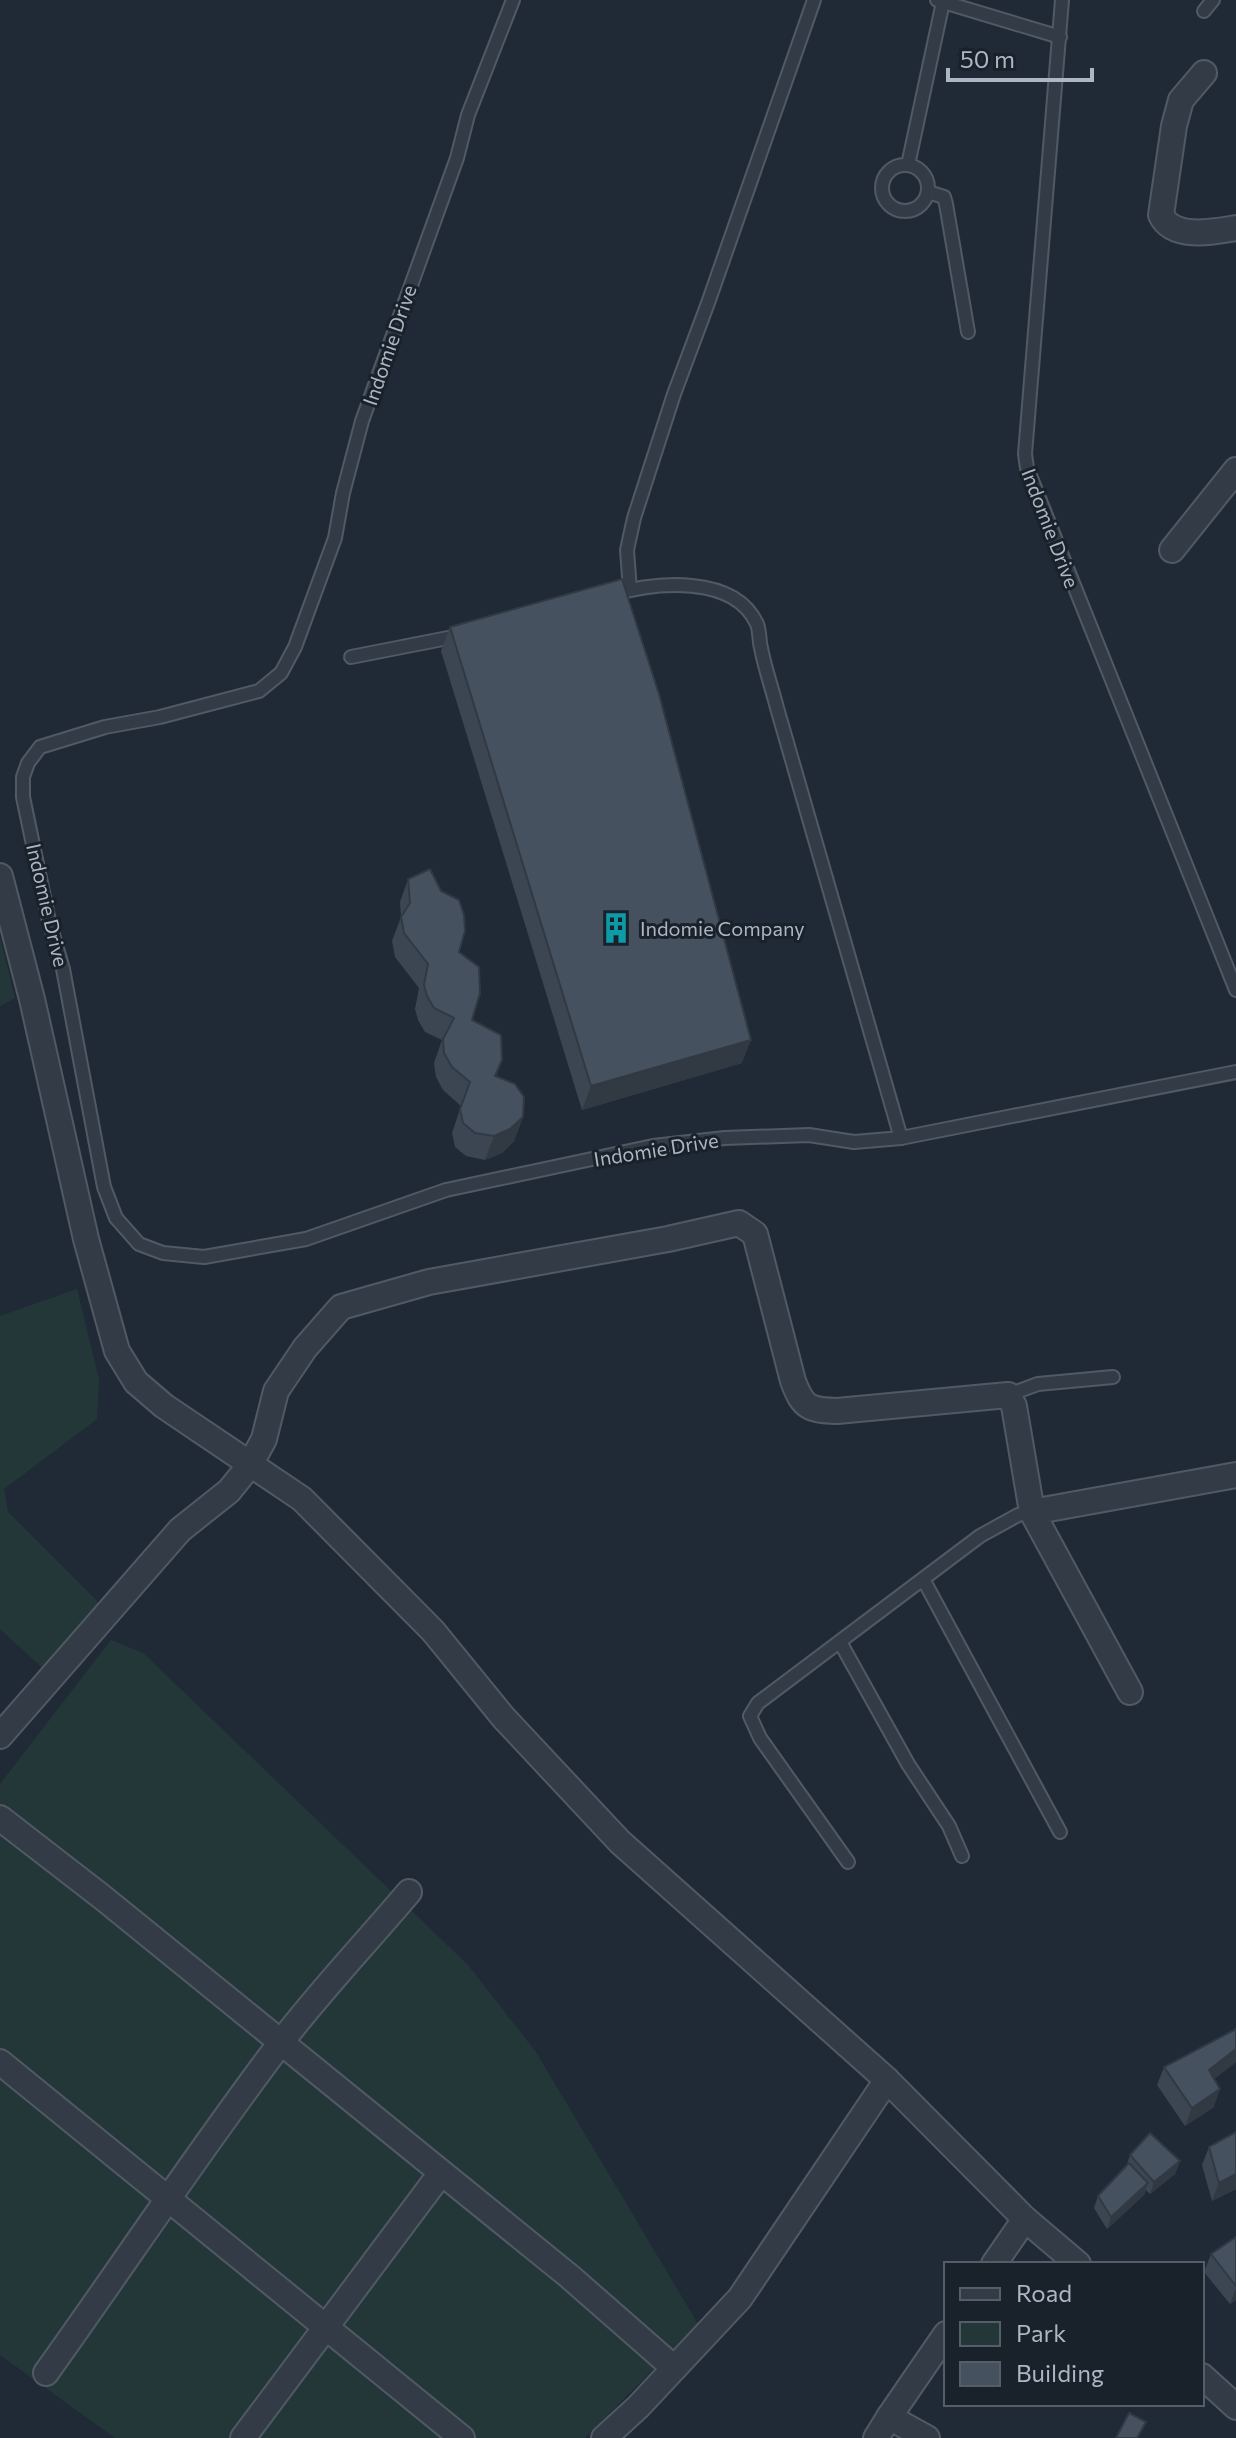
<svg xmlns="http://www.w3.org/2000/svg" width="1236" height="2438" font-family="Commissioner,sans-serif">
	<rect width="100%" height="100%" fill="#202a36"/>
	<g fill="#233738">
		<path d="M0,937L15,998L0,1006Z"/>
		<path d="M77,1289L99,1380L97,1419L4,1489L8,1512L100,1604L48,1673L0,1629V1316Z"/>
		<path d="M111,1640L143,1653L468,1965L536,2052L698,2324L585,2438H115L0,2355V1784Z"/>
	</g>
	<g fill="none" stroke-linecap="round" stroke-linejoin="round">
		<defs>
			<g id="lane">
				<path d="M513,0L468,115L457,158L362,421L343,493L335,538L295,647L281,673L259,691L160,717L105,727L40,747L28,763L23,777V797L49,921L63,969L104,1187L116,1218L139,1244L163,1253L204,1257L306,1239L446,1190L653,1146L725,1138L809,1135L854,1142L901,1138L1236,1072"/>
				<path d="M937,0L1060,37"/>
				<path d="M1062,0L1025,454L1027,468L1236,990"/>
				<path d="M1204,11L1213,0"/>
				<path d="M908,165L943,2"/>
				<circle cx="905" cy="188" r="23"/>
				<path d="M928,192L944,197L946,204L968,332"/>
				<path d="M630,590L627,550L634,518L674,394L708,303L814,0"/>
				<path d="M611,595C655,582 734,574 757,624C760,632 759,641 761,648C765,669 772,688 777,708L901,1138"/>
				<path d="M351,657L458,636"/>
				<path d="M1008,1395L1038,1384L1113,1377"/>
				<path d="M923,1579L1060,1832"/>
				<path d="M840,1642L908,1764L949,1826L962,1856"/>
				<path d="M848,1862L760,1738L750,1716L758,1703L980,1536L1018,1515L1032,1512"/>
			</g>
			<g id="street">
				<path d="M1204,73L1181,100L1174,126L1161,215C1173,240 1213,232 1236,228"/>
				<path d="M1172,550L1236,470"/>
				<path d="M0,876L32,999L86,1239L117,1351L136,1382L164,1406L302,1499L433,1631L503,1717L620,1842L887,2080L1025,2219L1078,2264"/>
				<path d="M1032,1512L1236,1475"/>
				<path d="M0,1736L180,1530L229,1491L250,1465L264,1439L276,1391L305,1348L341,1307L429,1282L668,1239L739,1223L755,1234L793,1381C803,1408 809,1410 837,1411L1008,1395L1014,1406L1032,1512L1130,1692"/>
				<path d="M0,1818L102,1897L569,2276L674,2368"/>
				<path d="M0,2062L462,2438"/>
				<path d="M994,2264L1025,2219"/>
				<path d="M46,2373C124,2264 198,2152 279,2045C319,1992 366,1943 409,1892"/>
				<path d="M1202,2376L1236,2407"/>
				<path d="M243,2438L441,2173"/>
				<path d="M604,2438L638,2407L740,2298L887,2080"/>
				<path d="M876,2438L889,2417"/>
				<path d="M927,2438L889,2417L946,2334"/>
			</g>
		</defs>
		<use href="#lane" stroke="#515964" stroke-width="16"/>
		<use href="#street" stroke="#515964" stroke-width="28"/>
		<use href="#lane" stroke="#333c46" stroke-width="12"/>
		<use href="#street" stroke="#333c46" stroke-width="24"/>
	</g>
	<g fill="#3c4653">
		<path d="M450,627L742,1063L582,1110L441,651Z"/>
		<path d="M408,879L459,952L472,1020L502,1060L496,1077L523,1117L514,1141L502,1153L485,1160L466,1156L455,1147L452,1133L461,1106L443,1090L436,1077L434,1063L442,1040L425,1032L418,1020L415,1009L419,988L395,957L392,941L401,917L400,902Z"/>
		<path d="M1236,2029V2062L1214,2079V2107L1185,2126L1157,2085L1164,2067Z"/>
		<path d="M1236,2132V2189L1212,2201L1202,2165L1209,2147Z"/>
		<path d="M1130,2155L1180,2161L1175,2174L1150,2194L1146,2190L1144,2195L1107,2229L1094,2208L1098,2196L1126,2167Z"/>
		<path d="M1236,2237V2300L1230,2304L1204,2272L1211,2254Z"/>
	</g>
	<g fill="#313943">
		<path d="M751,1040L742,1063L582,1110L591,1086Z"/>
		<path d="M523,1117L514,1141L502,1153L485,1160L494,1136Z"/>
		<path d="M1236,2049V2062L1202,2088L1209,2070Z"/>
		<path d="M1220,2089L1214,2107L1185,2126L1192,2108Z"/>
		<path d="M1180,2161L1175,2174L1150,2194L1154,2182Z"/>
		<path d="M1236,2174V2189L1212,2201L1219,2183Z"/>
		<path d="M1148,2183L1144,2195L1107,2229L1111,2217Z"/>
		<path d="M1236,2288V2300L1230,2304Z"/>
	</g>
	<g fill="#465160" stroke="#313943" stroke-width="2">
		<path d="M622,579L659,694L751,1040L591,1086L450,627Z"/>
		<path d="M430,869L441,891L459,900L464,915L465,931L459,952L479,967L480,993L472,1020L501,1035L502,1060L495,1076L515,1084L524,1097L523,1117L510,1129L494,1136L475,1133L463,1123L460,1109L470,1082L452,1067L444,1053L443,1039L454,1018L434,1008L427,996L424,985L428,964L404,933L401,917L410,903L408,879Z"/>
		<path d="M1236,2029V2049L1209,2070L1220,2089L1192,2108L1164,2067Z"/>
		<path d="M1236,2132V2174L1219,2183L1209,2147Z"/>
		<path d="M1150,2133L1180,2161L1154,2182L1130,2155Z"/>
		<path d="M1129,2163L1148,2183L1111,2217L1098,2196Z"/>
		<path d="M1236,2237V2286L1211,2254Z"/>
		<path d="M1129,2413L1146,2422L1137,2438H1116Z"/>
	</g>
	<defs>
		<symbol id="building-bare" viewBox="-9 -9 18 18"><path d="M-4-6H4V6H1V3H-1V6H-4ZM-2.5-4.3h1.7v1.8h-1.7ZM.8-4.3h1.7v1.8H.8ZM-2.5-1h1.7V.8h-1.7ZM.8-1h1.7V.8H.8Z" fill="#0f9aa8" stroke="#19212b" stroke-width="2.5" paint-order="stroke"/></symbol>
	</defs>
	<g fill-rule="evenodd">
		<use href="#building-bare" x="594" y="906" width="44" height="44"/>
	</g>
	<g text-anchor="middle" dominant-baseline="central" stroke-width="6" stroke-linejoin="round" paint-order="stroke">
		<g font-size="20" fill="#aeb6c3" stroke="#19212b">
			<text transform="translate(389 345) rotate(-71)">Indomie Drive</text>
			<text transform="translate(1051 528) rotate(69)">Indomie Drive</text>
			<text transform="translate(48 905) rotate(77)">Indomie Drive</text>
			<text transform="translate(656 1149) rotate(-9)">Indomie Drive</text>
		</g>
		<g font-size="20" fill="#aeb6c3" stroke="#19212b" text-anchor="start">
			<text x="640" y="928">Indomie Company</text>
		</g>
	</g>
	<rect x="944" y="2262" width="260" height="144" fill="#19212b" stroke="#555d68" stroke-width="2"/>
	<rect x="960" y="2288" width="40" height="12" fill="#333c46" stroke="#555d68" stroke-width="2"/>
	<text x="1016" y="2302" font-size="24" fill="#aeb6c3">Road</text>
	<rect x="960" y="2322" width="40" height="24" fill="#233738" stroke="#555d68" stroke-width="2"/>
	<text x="1016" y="2342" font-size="24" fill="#aeb6c3">Park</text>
	<rect x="960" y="2362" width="40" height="24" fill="#465160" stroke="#555d68" stroke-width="2"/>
	<text x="1016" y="2382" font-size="24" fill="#aeb6c3">Building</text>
	<path d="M948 68v12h144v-12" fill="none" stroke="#aeb6c3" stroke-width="4"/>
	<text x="960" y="68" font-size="24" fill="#aeb6c3" stroke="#19212b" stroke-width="6" paint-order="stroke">50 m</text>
</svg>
